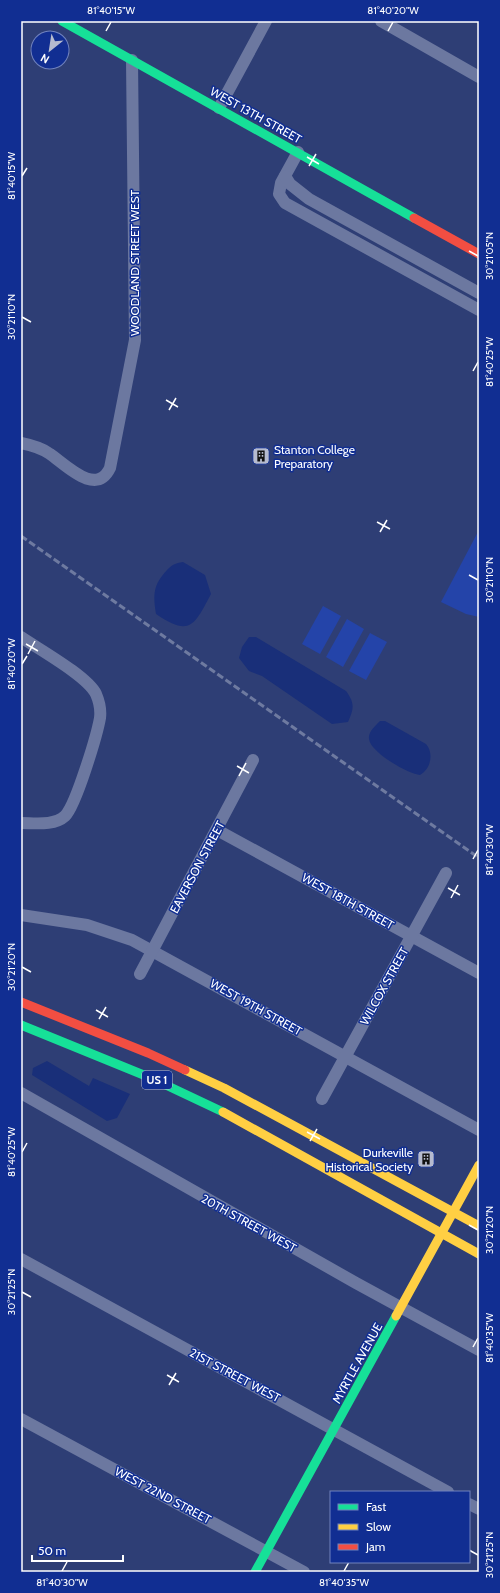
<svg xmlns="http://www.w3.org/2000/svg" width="500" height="1593" font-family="Cabin,sans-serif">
	<rect width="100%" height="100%" fill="#2e3e75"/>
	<g fill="#2444a9">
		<path d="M479,530V617L466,614L441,602Z"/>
		<path d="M323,606L341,616L320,654L302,644Z"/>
		<path d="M347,619L364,629L343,667L326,657Z"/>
		<path d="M370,633L387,642L366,680L349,671Z"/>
	</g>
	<g fill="#192f79">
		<path d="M183,562L205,575L211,594C194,626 190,637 156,614C153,594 153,585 167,570C172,565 175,563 183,562Z"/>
		<path d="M249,637H256L346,691C355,703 354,709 348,722L332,724L262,676L249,671L239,658L242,647Z"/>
		<path d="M380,721H385L426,744C434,753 431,769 420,775C408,774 370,752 369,739C368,732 375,726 380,721Z"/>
		<path d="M47,1061L89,1086L93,1078L130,1094L117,1118L107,1121L32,1075L33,1068Z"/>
	</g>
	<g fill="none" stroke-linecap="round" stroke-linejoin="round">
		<g stroke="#6c78a0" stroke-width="12">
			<path d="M381,21L479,77"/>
			<path d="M219,108L266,21"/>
			<path d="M298,152L281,183L279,194L285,203L479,310"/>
			<path d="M285,176L290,184L309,199L479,293"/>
			<path d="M21,443C31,445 42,448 50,454C66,465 96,497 110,468L135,340L132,60"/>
			<path d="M21,637C40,650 87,676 96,694C99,701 101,710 100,718C97,735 76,805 65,816C54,826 35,823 21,823"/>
			<path d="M217,830L479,973"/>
			<path d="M21,915L87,925L132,940L479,1130"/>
			<path d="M140,974L253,760"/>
			<path d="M21,1093L356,1283L479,1350"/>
			<path d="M322,1099L446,873"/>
			<path d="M21,1259L448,1492"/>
			<path d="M21,1419L304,1572"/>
			<path d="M469,1504L479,1509"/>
		</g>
		<g stroke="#16e098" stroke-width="9">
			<path d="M62,21L414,218"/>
			<path d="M21,1025L151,1078L223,1112"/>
			<path d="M255,1572L396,1316"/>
		</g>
		<g stroke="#ffcf43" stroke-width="9">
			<path d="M185,1070L224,1088L479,1226"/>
			<path d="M223,1112L479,1254"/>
			<path d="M396,1316L479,1165"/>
		</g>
		<g stroke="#f24e42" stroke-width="9">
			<path d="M414,218L479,254"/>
			<path d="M21,1002L148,1053L185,1070"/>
		</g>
		<path stroke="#6e7aa0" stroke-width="3" stroke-dasharray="7 3" stroke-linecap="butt" d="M21,536L479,858"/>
	</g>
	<path fill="none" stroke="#fff" stroke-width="1.5" d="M106,31L111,22M388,31L393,22M307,157L319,164M309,166L316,154M22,176L27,168M469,251L478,256M22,317L31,322M473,371L478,362M166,400L178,407M169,410L176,398M377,522L390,529M380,532L387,520M469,575L478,580M26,644L38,651M28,654L35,641M22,664L27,656M237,766L249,773M239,776L246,763M473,859L478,850M448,888L460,895M451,898L458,885M22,967L31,972M96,1010L108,1017M99,1019L106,1007M307,1132L320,1139M310,1141L317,1129M22,1152L27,1143M469,1225L478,1230M22,1292L31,1297M473,1347L478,1338M167,1375L179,1382M169,1385L176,1373M469,1550L478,1555M62,1571L67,1562M344,1571L349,1562"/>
	<defs>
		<symbol id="building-square" viewBox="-11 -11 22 22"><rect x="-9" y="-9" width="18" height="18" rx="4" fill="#b6bbcf" stroke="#112e92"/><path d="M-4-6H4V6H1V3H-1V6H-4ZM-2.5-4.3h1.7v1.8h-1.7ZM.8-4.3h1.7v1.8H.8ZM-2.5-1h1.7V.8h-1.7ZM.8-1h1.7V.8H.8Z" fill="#111"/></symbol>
	</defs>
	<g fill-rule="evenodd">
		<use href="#building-square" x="251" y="446" width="20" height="20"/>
		<use href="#building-square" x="416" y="1149" width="20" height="20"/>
	</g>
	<g text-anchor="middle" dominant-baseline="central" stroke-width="3" stroke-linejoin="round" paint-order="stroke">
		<rect fill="#112e92" stroke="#b8c0de" stroke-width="1" x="142" y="1071" width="30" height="18" rx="3"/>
		<g font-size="11" font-weight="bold" fill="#fff">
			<text x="157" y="1080">US 1</text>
		</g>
		<g font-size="12" fill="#fff" stroke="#112e92">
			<text transform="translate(256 115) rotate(29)">WEST 13TH STREET</text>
			<text transform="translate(134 263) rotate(-90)">WOODLAND STREET WEST</text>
			<text transform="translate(197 867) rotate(-62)">EAVERSON STREET</text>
			<text transform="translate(348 901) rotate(29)">WEST 18TH STREET</text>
			<text transform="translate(384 986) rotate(-61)">WILCOX STREET</text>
			<text transform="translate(256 1007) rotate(29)">WEST 19TH STREET</text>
			<text transform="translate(249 1223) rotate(29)">20TH STREET WEST</text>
			<text transform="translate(357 1363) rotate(-61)">MYRTLE AVENUE</text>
			<text transform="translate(235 1375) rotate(28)">21ST STREET WEST</text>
			<text transform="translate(163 1495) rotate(28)">WEST 22ND STREET</text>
		</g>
		<g font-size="12" fill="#fff" stroke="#112e92" text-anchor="start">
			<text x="274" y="449">Stanton College<tspan x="274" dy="14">Preparatory</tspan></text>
			<text x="413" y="1152" text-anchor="end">Durkeville<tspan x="413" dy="14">Historical Society</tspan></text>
		</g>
	</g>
	<rect width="500" height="1593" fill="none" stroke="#112e92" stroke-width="44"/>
	<rect x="330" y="1491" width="140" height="72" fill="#112e92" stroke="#7082be"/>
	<rect x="338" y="1504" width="20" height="6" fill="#16e098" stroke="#7082be"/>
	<text x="366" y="1511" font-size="12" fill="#ffffff">Fast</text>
	<rect x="338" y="1524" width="20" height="6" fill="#ffcf43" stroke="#7082be"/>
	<text x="366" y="1531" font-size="12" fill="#ffffff">Slow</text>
	<rect x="338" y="1544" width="20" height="6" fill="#f24e42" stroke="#7082be"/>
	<text x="366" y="1551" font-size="12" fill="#ffffff">Jam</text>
	<g transform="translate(50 50) rotate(210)"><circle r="19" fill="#112e92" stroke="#7082be"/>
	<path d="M0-3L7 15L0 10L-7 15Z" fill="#b6bbcf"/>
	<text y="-6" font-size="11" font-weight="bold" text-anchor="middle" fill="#ffffff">N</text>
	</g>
	<path d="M32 1555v6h91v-6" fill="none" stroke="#ffffff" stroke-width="2"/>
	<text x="38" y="1555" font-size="12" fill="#ffffff" stroke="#112e92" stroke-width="3" paint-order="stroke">50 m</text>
	<rect x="22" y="22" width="456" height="1549" fill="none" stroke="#fff" stroke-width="1.5"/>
	<g font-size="10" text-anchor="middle" fill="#fff">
		<text x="111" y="14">81°40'15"W</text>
		<text x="393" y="14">81°40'20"W</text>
		<text transform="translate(11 176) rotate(-90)" y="4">81°40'15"W</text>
		<text transform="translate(489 256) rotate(-90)" y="4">30°21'05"N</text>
		<text transform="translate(11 317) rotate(-90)" y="4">30°21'10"N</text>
		<text transform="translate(489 362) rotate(-90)" y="4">81°40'25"W</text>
		<text transform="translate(489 580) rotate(-90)" y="4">30°21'10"N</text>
		<text transform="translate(11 664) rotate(-90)" y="4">81°40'20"W</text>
		<text transform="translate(489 850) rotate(-90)" y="4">81°40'30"W</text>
		<text transform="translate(11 967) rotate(-90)" y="4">30°21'20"N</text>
		<text transform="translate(11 1152) rotate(-90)" y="4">81°40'25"W</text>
		<text transform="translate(489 1230) rotate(-90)" y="4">30°21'20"N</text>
		<text transform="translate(11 1292) rotate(-90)" y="4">30°21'25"N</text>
		<text transform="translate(489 1338) rotate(-90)" y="4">81°40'35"W</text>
		<text transform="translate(489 1555) rotate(-90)" y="4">30°21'25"N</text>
		<text x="62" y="1586">81°40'30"W</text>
		<text x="344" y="1586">81°40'35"W</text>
	</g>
</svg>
